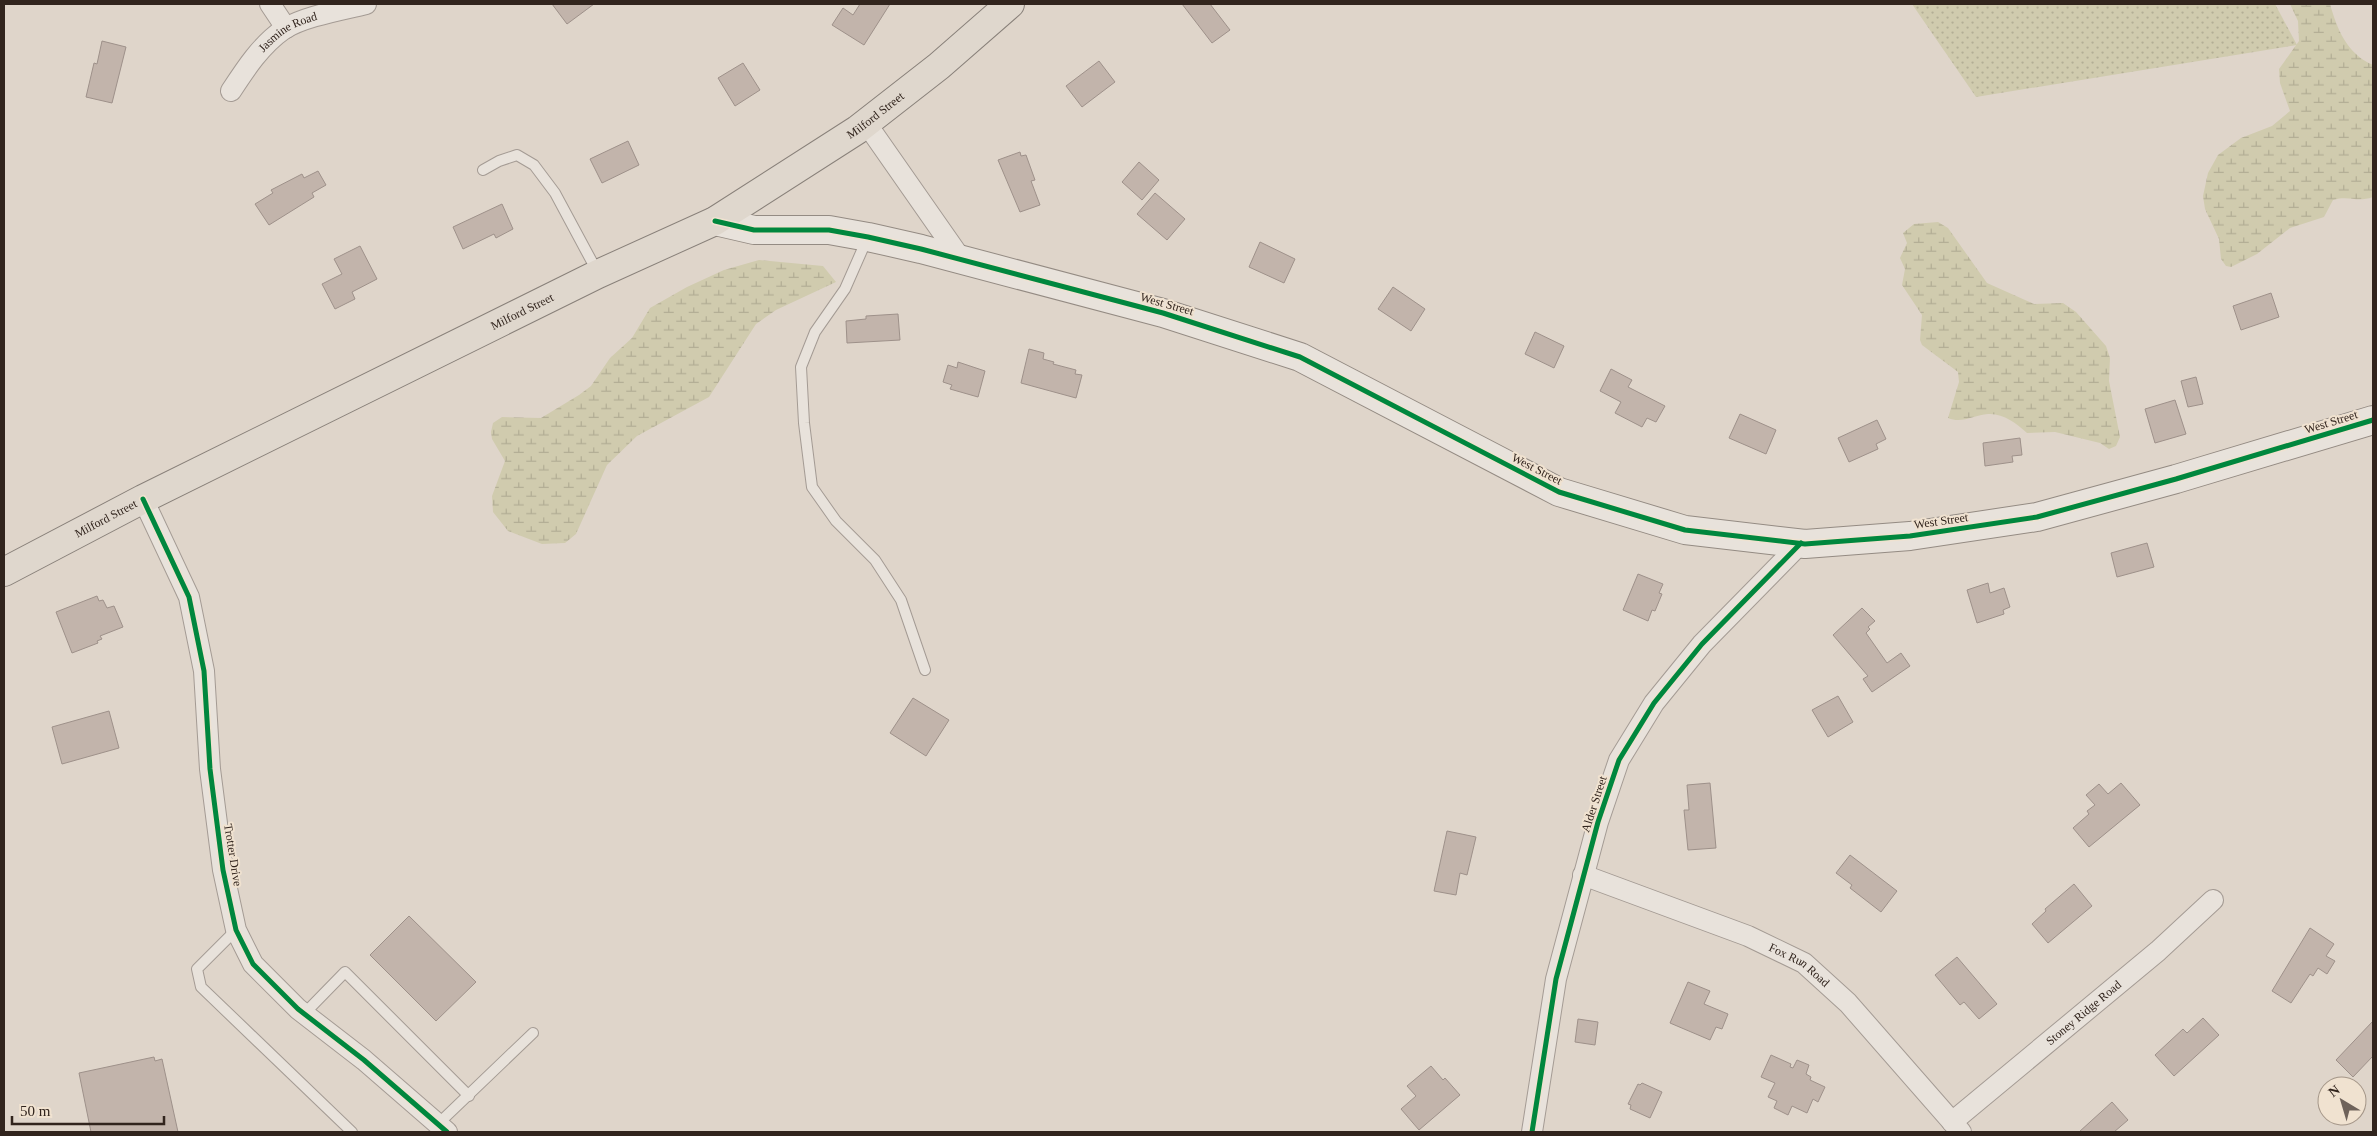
<svg xmlns="http://www.w3.org/2000/svg" width="2377" height="1136" font-family="'Times New Roman',serif">
	<defs>
		<pattern id="grass-dots" width="8" height="8" patternUnits="userSpaceOnUse" patternTransform="scale(1.25)"><rect width="8" height="8" fill="#d0cbae"/><path d="M2 2h.1M6 6h.1" fill="none" stroke="#b3ae95" stroke-width="1.8" stroke-linecap="round"/></pattern>
		<pattern id="wetland-marsh" width="20" height="14" patternUnits="userSpaceOnUse" patternTransform="scale(1.25)"><rect width="20" height="14" fill="#d0cbae"/><path d="M1 5h8M5 5V1M11 12h8M15 12V8" fill="none" stroke="#b3ae95"/></pattern>
	</defs>
	<rect width="100%" height="100%" fill="#dfd5ca"/>
	<path fill="url(#grass-dots)" d="M1912,4H2275L2297,45L1976,97Z"/>
	<g fill="url(#wetland-marsh)">
		<path d="M2290,4H2330C2337,29 2347,54 2373,65V197C2356,203 2350,195 2333,200L2324,217L2290,228L2257,254L2231,267L2226,266L2221,259L2219,239L2205,209L2203,196L2208,173L2218,155L2241,138L2272,126L2290,111L2280,83L2279,69L2299,41L2298,21Z"/>
		<path d="M1938,222L1948,228L1987,283L2034,304L2063,303L2076,312L2106,346L2110,358L2109,381L2120,437L2116,446L2109,449L2100,443L2055,432L2027,433C2016,423 2003,413 1988,414C1974,415 1962,424 1948,418L1959,382L1958,372L1922,345L1920,340L1922,315L1902,285L1905,269L1900,258L1907,243L1903,233L1914,224Z"/>
		<path d="M759,260L823,266L836,282L776,310L756,324L709,397L637,436L607,465L576,534L565,543L542,544L508,531L493,512L492,496L505,461L492,439L491,432L493,423L502,417L541,418L579,395L591,386L610,358L632,338L650,308L687,287L724,270Z"/>
	</g>
	<g fill="#c2b4ab" stroke="#9e918a">
		<path d="M552,4H594L567,24Z"/>
		<path d="M860,4H890L864,45L832,25L843,8L853,15Z"/>
		<path d="M1182,4H1210L1230,30L1212,43Z"/>
		<path d="M102,41L126,47L112,103L86,97L94,63L97,64Z"/>
		<path d="M1099,61L1115,82L1082,107L1066,86Z"/>
		<path d="M743,63L760,90L735,106L718,78Z"/>
		<path d="M628,141L639,165L602,183L590,159Z"/>
		<path d="M1020,152L1021,156L1026,155L1035,180L1031,181L1040,205L1020,212L998,160Z"/>
		<path d="M1139,162L1159,180L1142,200L1122,182Z"/>
		<path d="M318,171L326,185L312,193L314,197L269,225L255,204L273,193L271,190L302,174L304,178Z"/>
		<path d="M1155,193L1185,219L1167,240L1137,214Z"/>
		<path d="M502,204L513,229L496,238L494,234L463,249L453,227Z"/>
		<path d="M1260,242L1295,259L1284,283L1249,267Z"/>
		<path d="M360,246L377,279L352,292L355,299L335,309L322,284L342,274L334,259Z"/>
		<path d="M1393,287L1425,309L1411,331L1378,309Z"/>
		<path d="M2271,293L2279,317L2241,330L2233,306Z"/>
		<path d="M898,314L900,340L847,343L846,321L866,319V316Z"/>
		<path d="M1535,332L1564,346L1554,368L1525,354Z"/>
		<path d="M1029,349L1044,353L1043,359L1054,362L1053,364L1076,370L1075,374L1082,375L1076,398L1021,383Z"/>
		<path d="M958,362L985,371L978,397L950,389L952,385L943,382L948,365L957,368Z"/>
		<path d="M1611,369L1632,380L1628,387L1665,406L1656,422L1647,418L1642,427L1615,413L1621,402L1600,391Z"/>
		<path d="M2196,377L2203,404L2188,407L2181,381Z"/>
		<path d="M2175,400L2186,434L2155,443L2145,409Z"/>
		<path d="M1740,414L1776,430L1766,454L1729,438Z"/>
		<path d="M1877,420L1886,439L1876,444L1878,449L1849,462L1838,438Z"/>
		<path d="M2020,438L2022,455L2012,456L2013,462L1985,466L1983,443Z"/>
		<path d="M2147,543L2154,567L2117,577L2111,553Z"/>
		<path d="M1638,574L1663,584L1659,593L1662,594L1655,611L1652,610L1648,621L1623,610Z"/>
		<path d="M1988,583L1990,593L2004,588L2010,607L2003,610L2004,614L1977,623L1967,590Z"/>
		<path d="M97,596L99,601L103,600L107,608L114,606L123,627L100,636L102,639L97,641L98,643L72,653L56,612Z"/>
		<path d="M1862,608L1875,621L1868,627L1870,629L1866,633L1887,663L1901,653L1910,666L1872,692L1863,679L1868,676L1833,635Z"/>
		<path d="M1838,696L1853,722L1828,737L1812,710Z"/>
		<path d="M913,698L949,720L926,756L890,733Z"/>
		<path d="M109,711L119,748L62,764L52,727Z"/>
		<path d="M1710,783L1716,848L1688,850L1684,810H1689L1687,785Z"/>
		<path d="M2121,783L2140,805L2089,847L2073,828L2089,814L2087,811L2095,805L2086,795L2099,784L2108,794Z"/>
		<path d="M1447,831L1476,837L1467,875L1460,873L1456,895L1434,891Z"/>
		<path d="M1850,855L1897,891L1881,912L1850,888L1852,885L1836,873Z"/>
		<path d="M2074,884L2092,906L2048,943L2032,924L2046,911L2045,909Z"/>
		<path d="M409,916L476,982L436,1021L370,955Z"/>
		<path d="M2310,928L2334,944L2326,956L2335,961L2327,974L2318,968L2313,976L2310,974L2291,1003L2272,991Z"/>
		<path d="M1957,957L1997,1004L1979,1019L1964,1002L1960,1005L1935,975Z"/>
		<path d="M1688,982L1710,991L1704,1004L1728,1014L1722,1029L1716,1027L1710,1040L1670,1023Z"/>
		<path d="M2203,1018L2219,1035L2174,1076L2155,1055L2183,1029L2187,1033Z"/>
		<path d="M1578,1019L1598,1022L1595,1045L1575,1042Z"/>
		<path d="M2373,1021V1056L2353,1077L2336,1060Z"/>
		<path d="M1771,1055L1791,1064L1790,1067L1793,1068L1797,1060L1809,1065L1806,1074L1811,1077L1810,1080L1825,1087L1818,1102L1813,1099L1807,1113L1792,1106L1788,1115L1774,1108L1777,1101L1768,1097L1775,1083L1761,1077Z"/>
		<path d="M154,1057L155,1061L162,1059L178,1132H91L79,1073Z"/>
		<path d="M1431,1066L1443,1080L1445,1078L1460,1095L1419,1130L1401,1109L1416,1096L1407,1086Z"/>
		<path d="M1642,1083L1662,1092L1650,1118L1630,1109L1631,1105L1628,1104L1638,1084L1640,1085Z"/>
		<path d="M2112,1102L2128,1120L2114,1132H2079Z"/>
	</g>
	<g fill="none" stroke-linecap="round" stroke-linejoin="round">
		<defs>
			<g id="lane">
				<path d="M483,170L499,161L517,155L534,165L555,193L598,273"/>
				<path d="M867,239L845,289L815,332L801,367L804,423L812,487L836,521L875,560L901,600L925,670"/>
				<path d="M236,930L197,969L201,987L352,1132"/>
				<path d="M304,1014L345,972L469,1096"/>
				<path d="M438,1124L533,1033"/>
			</g>
			<g id="street">
				<path d="M270,4L286,28"/>
				<path id="s1" d="M231,91C246,68 261,45 284,29C305,16 342,10 366,4"/>
				<path d="M866,123L961,259"/>
				<path d="M143,499L189,597L204,671L210,769L223,870L236,930L253,964L298,1009L364,1060L447,1132"/>
				<path id="s2" d="M1583,875L1748,936L1804,963L1848,1003L1961,1132"/>
				<path id="s3" d="M1952,1122L2158,951L2213,900"/>
				<path d="M1532,1132L1556,979L1598,822L1619,760L1654,703L1702,644L1801,543"/>
			</g>
			<path id="secondary" d="M715,221L754,230H829L868,237L921,249L1163,313L1300,357L1559,492L1685,530L1805,544L1910,536L2037,517L2176,479L2373,420"/>
			<g id="primary">
				<path id="s4" d="M4,572L143,499L598,274L715,221L857,130L939,66L1010,4"/>
			</g>
		</defs>
		<use href="#lane" stroke="#a49b94" stroke-width="12"/>
		<use href="#street" stroke="#a49b94" stroke-width="22"/>
		<use href="#secondary" stroke="#948b83" stroke-width="30"/>
		<use href="#primary" stroke="#89817a" stroke-width="30"/>
		<use href="#lane" stroke="#e8e2db" stroke-width="10"/>
		<use href="#street" stroke="#e8e2db" stroke-width="20"/>
		<use href="#secondary" stroke="#e8e2db" stroke-width="28"/>
		<use href="#primary" stroke="#dfd7cd" stroke-width="28"/>
		<defs>
			<g id="cycleway">
				<path d="M715,221L754,230H829L868,237L921,249L1163,313L1300,357L1559,492L1685,530L1805,544L1910,536L2037,517L2176,479L2373,420"/>
				<path d="M143,499L189,597L204,671L210,769L223,870L236,930L253,964L298,1009L364,1060L447,1132"/>
				<path d="M1532,1132L1556,979L1598,822L1619,760L1654,703L1702,644L1801,543"/>
			</g>
		</defs>
		<use href="#cycleway" stroke="#f0e2d0" stroke-width="8"/>
		<use href="#cycleway" stroke="#00873e" stroke-width="5"/>
	</g>
	<g text-anchor="middle" dominant-baseline="central" stroke-width="4" stroke-linejoin="round" paint-order="stroke">
		<g font-size="12" fill="#31241d" stroke="#f0e2d0">
			<text stroke="none"><textPath href="#s1" startOffset="84">Jasmine Road</textPath></text>
			<text stroke="none"><textPath href="#s4" startOffset="985">Milford Street</textPath></text>
			<text transform="translate(1167 304) rotate(16)">West Street</text>
			<text stroke="none"><textPath href="#s4" startOffset="580">Milford Street</textPath></text>
			<text transform="translate(2331 422) rotate(-17)">West Street</text>
			<text transform="translate(1537 469) rotate(27)">West Street</text>
			<text stroke="none"><textPath href="#s4" startOffset="115">Milford Street</textPath></text>
			<text transform="translate(1941 521) rotate(-8)">West Street</text>
			<text transform="translate(1594 804) rotate(-72)">Alder Street</text>
			<text transform="translate(233 855) rotate(81)">Trotter Drive</text>
			<text stroke="none"><textPath href="#s2" startOffset="235">Fox Run Road</textPath></text>
			<text stroke="none"><textPath href="#s3" startOffset="171">Stoney Ridge Road</textPath></text>
		</g>
	</g>
	<rect width="2377" height="1136" fill="none" stroke="#31241d" stroke-width="10"/>
	<g transform="translate(2342 1101) rotate(322)"><circle r="24" fill="#f0e2d0" stroke="#a49688"/>
	<path d="M0-4L9 19L0 12L-9 19Z" fill="#6e625a"/>
	<text y="-8" font-size="14" font-weight="bold" text-anchor="middle" fill="#31241d">N</text>
	</g>
	<path d="M12 1116v8h152v-8" fill="none" stroke="#31241d" stroke-width="2.5"/>
	<text x="20" y="1116" font-size="15" fill="#31241d" stroke="#f0e2d0" stroke-width="4" paint-order="stroke">50 m</text>
</svg>
